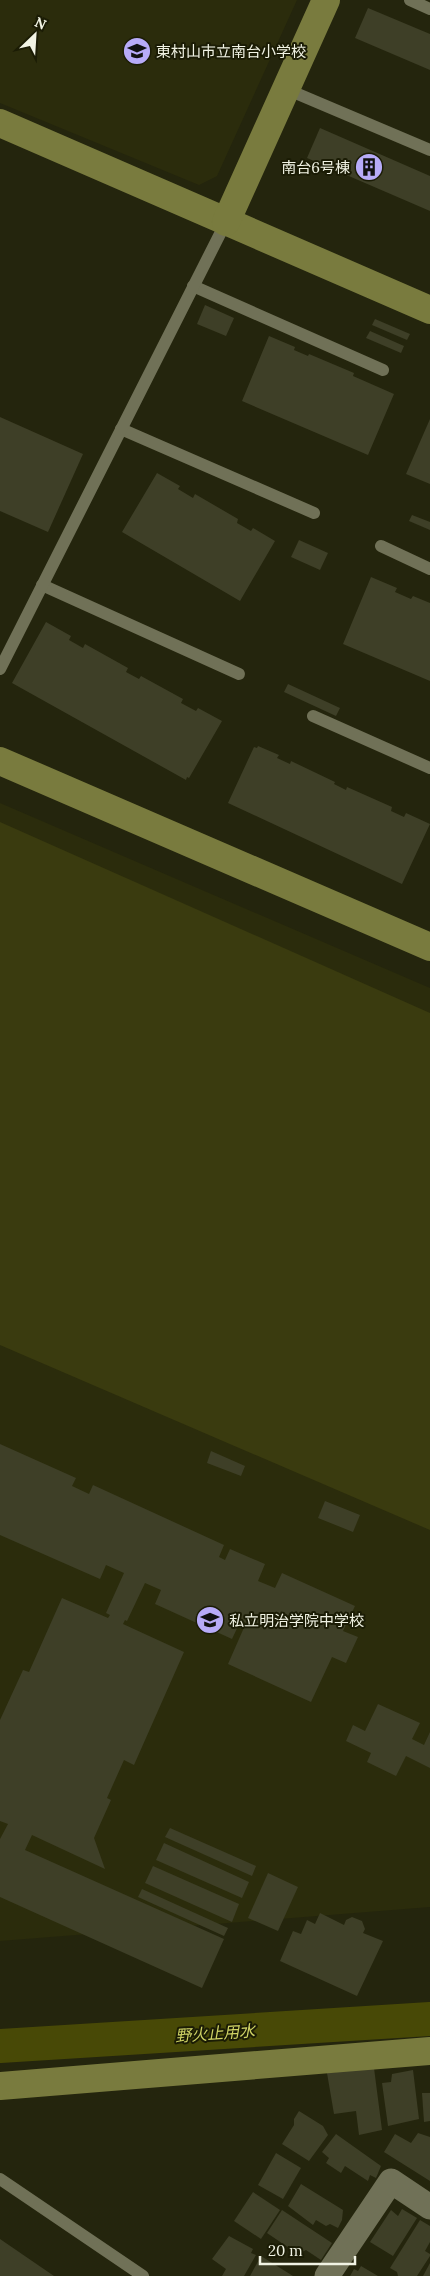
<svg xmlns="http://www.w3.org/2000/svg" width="430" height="2276" font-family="Lora,'Noto Sans JP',serif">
	<rect width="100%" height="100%" fill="#24250d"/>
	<g fill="#2b2c0c">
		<path d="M0,0H297L217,176L199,185L0,103Z"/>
		<path d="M0,803L430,988V1907L0,1941Z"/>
	</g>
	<path fill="#3a3b0f" d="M0,822L430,1013V1530L0,1345Z"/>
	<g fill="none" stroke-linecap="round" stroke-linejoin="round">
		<path stroke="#484906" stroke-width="34" d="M0,2046L430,2019"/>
	</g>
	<g fill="#3e3f27">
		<path d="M368,8L430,34V70L355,38Z"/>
		<path d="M320,128L430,176V211L307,158Z"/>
		<path d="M205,305L234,318L226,336L197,324Z"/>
		<path d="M375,319L410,334L407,340L372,325Z"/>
		<path d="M370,331L404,346L401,353L366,338Z"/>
		<path d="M269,336L295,347L294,350L308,356L309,354L354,373L353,376L394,394L368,455L242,401Z"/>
		<path d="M0,417L83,454L48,532L0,511Z"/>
		<path d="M430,419V484L406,474Z"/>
		<path d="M157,473L180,486L178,489L193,498L195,494L238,519L237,523L251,531L253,528L275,541L240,601L122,532Z"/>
		<path d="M412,515L430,522V530L409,521Z"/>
		<path d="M299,540L328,553L320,570L291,557Z"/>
		<path d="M371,577L397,588L395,592L411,599L413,596L430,603V681L343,644Z"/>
		<path d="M46,622L71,636L69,640L83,648L85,644L128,668L126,672L139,679L141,676L183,699L181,703L196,711L198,708L222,721L189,778L187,777L186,780L12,683Z"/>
		<path d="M288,684L340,708L336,716L284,692Z"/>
		<path d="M258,746L279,755L277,758L290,764L291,761L335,782L334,784L346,790L347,787L392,807L391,811L404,817L406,813L430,824L402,884L228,803L254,747L257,748Z"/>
		<path d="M0,1444L76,1478L72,1486L89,1494L93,1485L224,1545L219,1557L225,1560L230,1549L265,1564L258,1581L275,1588L282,1573L355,1606L343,1631L358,1637L346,1663L332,1657L311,1702L228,1664L246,1623L241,1620L232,1639L155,1604L161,1590L145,1583L127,1621L125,1620L123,1624L184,1652L134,1765L124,1760L107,1798L111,1800L94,1838L105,1869L32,1835L25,1850L224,1939L202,1988L0,1897V1839L8,1824L0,1821V1720L23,1670L29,1672L62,1598L108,1618L110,1615L106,1613L124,1573L106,1565L100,1579L0,1535Z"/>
		<path d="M211,1451L245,1466L241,1476L207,1463Z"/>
		<path d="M325,1501L360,1515L353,1532L318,1518Z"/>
		<path d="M378,1704L420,1723L412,1739L424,1745L430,1732V1768L406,1756L396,1776L367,1762L371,1753L346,1741L353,1725L365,1731Z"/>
		<path d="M170,1828L256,1866L252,1876L165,1837Z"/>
		<path d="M164,1843L249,1882L242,1898L156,1860Z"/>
		<path d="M153,1866L239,1904L232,1922L145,1883Z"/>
		<path d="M268,1873L298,1887L278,1931L248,1918Z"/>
		<path d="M142,1889L228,1928L224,1936L138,1897Z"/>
		<path d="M320,1913L344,1925L346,1920L352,1917L362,1921L365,1929L363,1933L383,1941L357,1996L280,1961L293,1931L301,1934L307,1920L315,1924Z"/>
		<path d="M374,2068L382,2130L359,2135L356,2111L334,2114L327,2073Z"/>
		<path d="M413,2070L419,2119L388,2126L382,2083L391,2082L392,2074Z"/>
		<path d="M422,2093H430V2121L424,2122Z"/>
		<path d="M299,2111L323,2126L328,2135L309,2161L282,2144L294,2125V2119Z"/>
		<path d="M418,2133L430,2137V2181L384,2152L395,2134L411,2143Z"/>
		<path d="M336,2134L381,2166L376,2178L370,2175L368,2181L345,2166L341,2173L326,2163L329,2158L322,2152Z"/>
		<path d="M276,2153L301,2168L283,2199L258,2185Z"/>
		<path d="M301,2184L343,2210L342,2220L338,2228L330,2224L326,2226L316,2220L313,2225L288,2206Z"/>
		<path d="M253,2192L280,2210L261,2239L234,2221Z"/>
		<path d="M402,2209L417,2218L393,2256L370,2242L391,2210L398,2216Z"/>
		<path d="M282,2210L332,2243L321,2260L306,2250L298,2254L267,2233Z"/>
		<path d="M420,2220L430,2226V2242L425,2251L430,2254V2256L417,2276H398L397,2272L390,2268Z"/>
		<path d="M229,2236L253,2249L251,2253L256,2255L244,2276H222L226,2269L212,2259Z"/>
		<path d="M0,2239L54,2276H0Z"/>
		<path d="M261,2256L293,2276H250Z"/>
		<path d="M430,2263V2276H423Z"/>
		<path d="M361,2266L378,2276H350L354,2269L358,2271Z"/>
	</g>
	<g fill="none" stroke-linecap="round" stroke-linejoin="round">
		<g stroke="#707157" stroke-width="12">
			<path d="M410,0L430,9"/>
			<path d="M286,89L430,150"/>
			<path d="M193,286L383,370"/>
			<path d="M121,429L314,513"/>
			<path d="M381,546L430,569"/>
			<path d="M42,585L239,674"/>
			<path d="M0,669L226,222"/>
			<path d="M313,716L430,768"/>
			<path d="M0,2179L143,2276"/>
		</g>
		<path stroke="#707157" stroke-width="25" d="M327,2276L391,2181L430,2207"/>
		<g stroke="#797b3e" stroke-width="28">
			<path d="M0,123L430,310"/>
			<path d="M226,222L326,0"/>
			<path d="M0,761L430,947"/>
			<path d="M0,2086L430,2051"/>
		</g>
	</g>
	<defs>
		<symbol id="school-disc" viewBox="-11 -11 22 22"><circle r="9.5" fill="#b7abf8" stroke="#1b1c05"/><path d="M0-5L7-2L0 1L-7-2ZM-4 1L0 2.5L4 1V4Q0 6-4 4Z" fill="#111"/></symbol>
		<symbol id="building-disc" viewBox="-11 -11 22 22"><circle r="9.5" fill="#b7abf8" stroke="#1b1c05"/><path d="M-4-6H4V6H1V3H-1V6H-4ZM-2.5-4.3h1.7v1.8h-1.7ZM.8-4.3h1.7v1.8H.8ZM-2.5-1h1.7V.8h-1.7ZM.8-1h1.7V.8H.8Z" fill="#111"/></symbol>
	</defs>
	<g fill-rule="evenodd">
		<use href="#school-disc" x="121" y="35" width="32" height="32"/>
		<use href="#building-disc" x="353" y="151" width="32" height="32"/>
		<use href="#school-disc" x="194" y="1604" width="32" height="32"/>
	</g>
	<g text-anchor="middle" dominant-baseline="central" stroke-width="4" stroke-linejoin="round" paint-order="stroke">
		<g font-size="15" fill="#f1f3e4" stroke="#1b1c05" text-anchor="start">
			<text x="156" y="51">東村山市立南台小学校</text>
			<text x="350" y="167" text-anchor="end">南台6号棟</text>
			<text x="229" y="1620">私立明治学院中学校</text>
		</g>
		<g font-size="16" font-style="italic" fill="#cfd365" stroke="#1b1c05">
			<text transform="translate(215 2033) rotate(-4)">野火止用水</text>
		</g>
	</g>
	<g transform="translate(35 35) rotate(25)" stroke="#1b1c05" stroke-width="4" paint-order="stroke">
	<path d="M0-4L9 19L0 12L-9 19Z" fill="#f1f3e4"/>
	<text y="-8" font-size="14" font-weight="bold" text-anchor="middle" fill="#f1f3e4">N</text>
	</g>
	<path d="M260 2256v8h95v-8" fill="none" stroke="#f1f3e4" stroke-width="2.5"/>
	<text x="268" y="2256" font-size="15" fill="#f1f3e4" stroke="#1b1c05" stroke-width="4" paint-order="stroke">20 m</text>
</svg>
